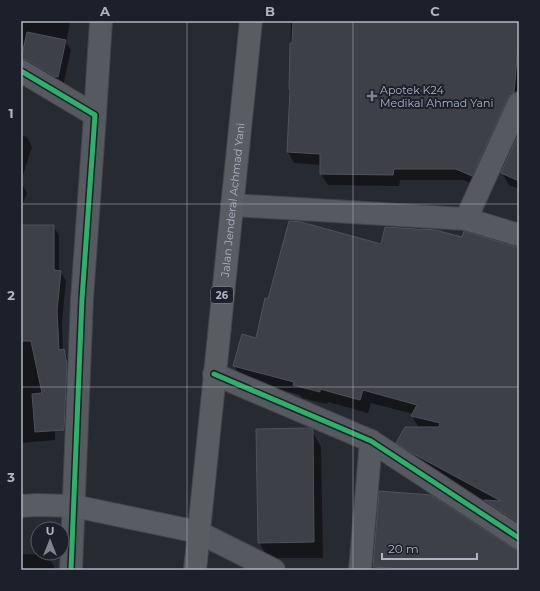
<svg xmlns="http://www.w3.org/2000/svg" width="540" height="591" font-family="Montserrat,sans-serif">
	<rect width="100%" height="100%" fill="#262a31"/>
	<g fill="#0007">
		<path d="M21,21H70L66,43L71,50L63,86L21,69Z"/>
		<path d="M291,21H519V104L478,187L464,180H400L399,186L328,185L321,174V165L294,163L288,152L291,91L290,89Z"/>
		<path d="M21,135L27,137L32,147L21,181Z"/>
		<path d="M519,135V189L509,185L502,173Z"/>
		<path d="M21,183L27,193L21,209Z"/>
		<path d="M21,226H53L59,235V272H61L66,281L62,321L63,351L69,360V430H55V440L21,443Z"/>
		<path d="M462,238L519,248V530L492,513L485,501L419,465L405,456L397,443L419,428L412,416L413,414L371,403L368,413L328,402L327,404L302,398L300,395L242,379L234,365L257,339L269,300L381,245Z"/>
		<path d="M312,431L321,447L323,558H268L259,542Z"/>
		<path d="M512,549L519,551V570H376L374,566Z"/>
		<path d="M21,554L47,555L54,566V570H21Z"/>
	</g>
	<g fill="#3d4046" stroke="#4e5259">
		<path d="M293,21H519V36L514,92L511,93L508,98L472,176L456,169H394L393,175L320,174V154L287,152L290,89H289L290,43H292Z"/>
		<path d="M27,32L66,40L58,77L54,76L27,60L21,59Z"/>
		<path d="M518,136H519V181L501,173Z"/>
		<path d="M289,221L301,222L381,244L385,227L416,229L421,230V229L435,230L462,237L464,231L515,247H519V523L484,500L501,501L410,452L396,443L405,427H439L440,423L411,416L417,405L363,390L360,400L320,389V392L293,385L294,382L233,366L242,334L256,338L265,298L268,299Z"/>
		<path d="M21,225H54V270L61,271L57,311L59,350L64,349L67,364L64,430L35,432L32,394L42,393L31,341H22L21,313Z"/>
		<path d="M309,428L313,430L314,542L258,543L256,429Z"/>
		<path d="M379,491L431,495L512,548L519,550V570H420L373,567Z"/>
	</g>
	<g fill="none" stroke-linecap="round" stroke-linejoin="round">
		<defs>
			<g id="minor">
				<path d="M21,71L95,115L82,299L71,570"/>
				<path d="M95,115L101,21"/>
				<path d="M232,205L466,219L519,235"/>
				<path d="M466,219L519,103"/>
				<path d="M214,374L371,441L519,538"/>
				<path d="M198,532L274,570"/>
				<path d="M360,570L371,441"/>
			</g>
			<path id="secondary" d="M21,506L37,505L74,506L198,532"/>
			<g id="trunk">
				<path id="s1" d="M195,570L251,21"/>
			</g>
		</defs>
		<use href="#minor" stroke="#42444a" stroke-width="24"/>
		<use href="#secondary" stroke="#42444a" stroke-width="24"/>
		<use href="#trunk" stroke="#43464d" stroke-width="24"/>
		<use href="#minor" stroke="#56595f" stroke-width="22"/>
		<use href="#secondary" stroke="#5a5c64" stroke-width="22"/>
		<use href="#trunk" stroke="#595c60" stroke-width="22"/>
		<defs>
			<g id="cycleway">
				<path d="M21,71L95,115L82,299L71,570"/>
				<path d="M214,374L371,441L519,538"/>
			</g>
		</defs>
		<use href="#cycleway" stroke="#1b202a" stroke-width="8"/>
		<use href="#cycleway" stroke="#2db169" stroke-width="5"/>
	</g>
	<path fill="none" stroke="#b0b5c3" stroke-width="1" stroke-opacity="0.55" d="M187,21V570M353,21V570M21,204H519M21,387H519"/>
	<path fill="#808490" stroke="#1b202a" stroke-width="1.5" d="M370 90h4v4h4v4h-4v4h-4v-4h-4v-4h4z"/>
	<g text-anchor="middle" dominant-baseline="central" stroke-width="4" stroke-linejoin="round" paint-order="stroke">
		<rect fill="#1b202a" stroke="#838895" stroke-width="1" x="211" y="287" width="22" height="16" rx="3"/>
		<g font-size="10" font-weight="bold" fill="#b0b5c3">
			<text x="222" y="295">26</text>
		</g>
		<g font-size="11" fill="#b0b5c3" stroke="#1b202a" text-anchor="start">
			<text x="380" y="90">Apotek K24<tspan x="380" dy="13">Medikal Ahmad Yani</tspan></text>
		</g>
		<g font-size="11" fill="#b0b5c3" stroke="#1b202a">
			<text stroke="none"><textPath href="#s1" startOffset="372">Jalan Jenderal Achmad Yani</textPath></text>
		</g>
	</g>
	<rect width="540" height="591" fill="none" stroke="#1b202a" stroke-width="44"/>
	<g transform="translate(50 541)"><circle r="19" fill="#1b202a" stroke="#575c67"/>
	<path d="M0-3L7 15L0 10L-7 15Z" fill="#808490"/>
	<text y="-6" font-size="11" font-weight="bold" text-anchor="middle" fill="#b0b5c3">U</text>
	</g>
	<path d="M382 553v6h95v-6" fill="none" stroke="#b0b5c3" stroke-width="2"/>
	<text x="388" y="553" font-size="12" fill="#b0b5c3" stroke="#1b202a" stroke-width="3" paint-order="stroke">20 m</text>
	<rect x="22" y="22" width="496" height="547" fill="none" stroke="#b0b5c3" stroke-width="1.5"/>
	<g font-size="13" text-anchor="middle" font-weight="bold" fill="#b0b5c3">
		<text x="105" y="16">A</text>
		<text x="270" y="16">B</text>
		<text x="435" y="16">C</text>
		<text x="11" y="118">1</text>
		<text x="11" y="300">2</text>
		<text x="11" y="482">3</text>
	</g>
</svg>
